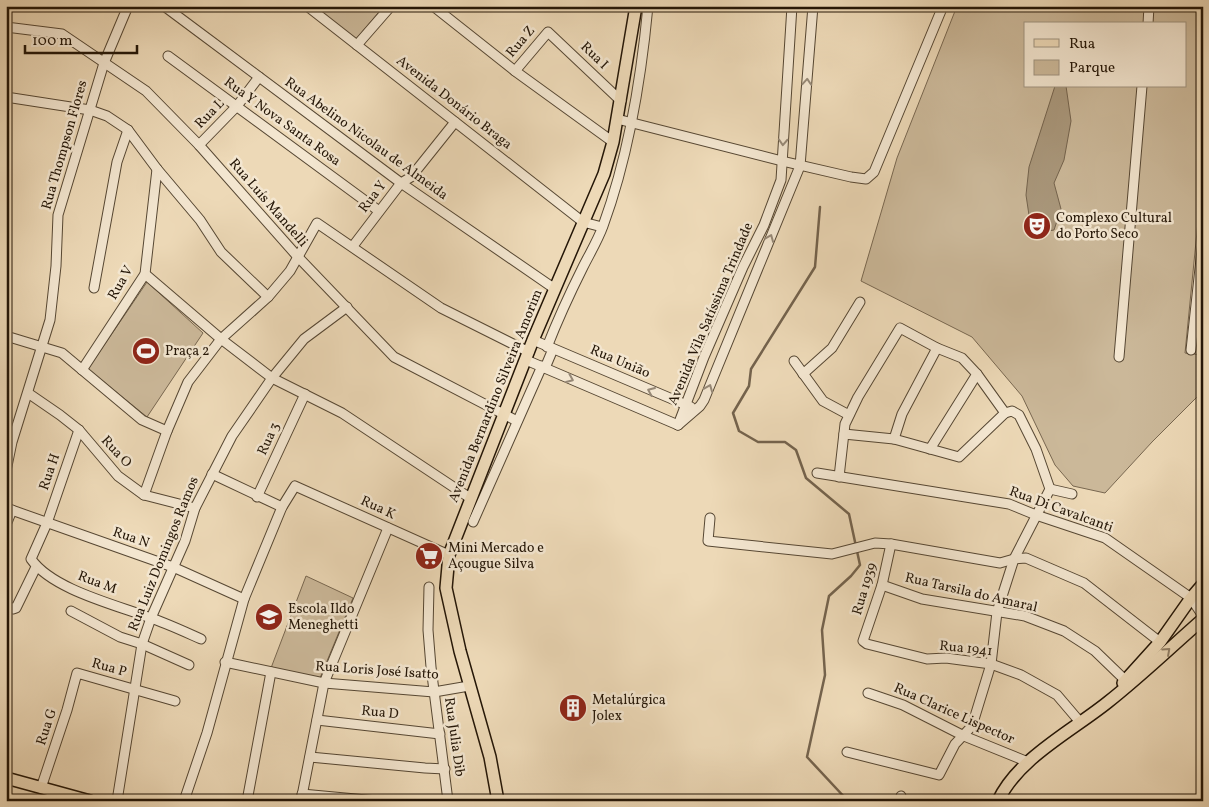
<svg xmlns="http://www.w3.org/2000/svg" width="1209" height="807" font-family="Vollkorn,serif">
	<rect width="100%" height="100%" fill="#edd9b7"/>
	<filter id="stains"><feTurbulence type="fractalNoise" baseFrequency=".004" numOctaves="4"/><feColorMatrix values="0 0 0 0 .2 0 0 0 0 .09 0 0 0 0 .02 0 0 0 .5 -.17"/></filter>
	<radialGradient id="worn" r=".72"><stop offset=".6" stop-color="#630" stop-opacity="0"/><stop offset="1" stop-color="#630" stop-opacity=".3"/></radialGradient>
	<g fill="#cbb899" stroke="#786750" fill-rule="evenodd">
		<path d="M313,6H384L356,39Z"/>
		<path d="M957,6H1203V171L1185,353L1203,355V391L1152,442L1105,493L1073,486L1055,465L1022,396L972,337L861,281L897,158ZM1025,24H1185V86H1025Z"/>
		<path d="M147,282L203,333L147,417L88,369Z"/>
		<path d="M306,576L353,598L320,678L271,668Z"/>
	</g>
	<path fill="#a9977b" stroke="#74634d" d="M1055,86H1066L1071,121L1064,160L1054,183L1061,209L1054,230L1043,232L1030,222L1026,195L1029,167Z"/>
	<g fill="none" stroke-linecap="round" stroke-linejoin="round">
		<path stroke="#74634d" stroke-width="2.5" d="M820,207L815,267L751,369L749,386L733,413L739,431L758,442H785L796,450L806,478L849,514L860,565L851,576L829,596L822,630L825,675L807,757L848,801"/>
		<defs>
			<g id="minor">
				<path d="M164,6L401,183L555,289"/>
				<path d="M307,6L583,222L602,227"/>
				<path d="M433,6L515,71L613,142"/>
				<path d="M1148,24L1149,6"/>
				<path d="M6,27L62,34L146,91L199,145L298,257L394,357L517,421"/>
				<path d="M357,45L391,6"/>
				<path d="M168,56L379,211"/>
				<path d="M515,71L548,32L621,101"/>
				<path d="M6,97L90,110L107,116L128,130L157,169L200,220L221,252L268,297"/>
				<path d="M617,119L782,161L851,177L866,179L874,172L943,6"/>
				<path d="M199,145L237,106L259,77"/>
				<path d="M353,246L401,183L411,177L455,122"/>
				<path d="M145,274L221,339L272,378L342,413L470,498"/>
				<path d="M94,288L117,162L128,130"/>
				<path d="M6,336L62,353L142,420L167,431"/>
				<path d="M533,340L691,407"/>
				<path d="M547,347C558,319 570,293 583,267C590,253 598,240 603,226C629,155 641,81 648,6"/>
				<path d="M1191,350L1203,241"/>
				<path d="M1119,357L1142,86"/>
				<path d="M526,360L678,425"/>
				<path d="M794,361L823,401L849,415"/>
				<path d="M545,368L553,349"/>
				<path d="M82,370L145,274L157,169"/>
				<path d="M803,374L832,348L860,302"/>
				<path d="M28,393L60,415L79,430L118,476L144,495L195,508"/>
				<path d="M678,425L700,406L704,400L800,166L813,6"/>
				<path d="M678,425L704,357L743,267L764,225L781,180L792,6"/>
				<path d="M79,430L47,523L31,559C52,589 113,604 148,617C166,623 183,631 201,639"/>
				<path d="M844,434L894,439L959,457L1005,413L1012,411L1019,415L1036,449L1050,489"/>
				<path d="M894,439L902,414L937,348"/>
				<path d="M930,449L977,374"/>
				<path d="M6,471L12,442L50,320L56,266L58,215L104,63L128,6"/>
				<path d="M817,473L1009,504L1036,515L1105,538L1191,598L1203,616"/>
				<path d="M212,474L282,507"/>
				<path d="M839,477L845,424L858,397L900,328L937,348L962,358L977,374L1005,413"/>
				<path d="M1050,489L1072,494"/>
				<path d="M144,495L167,431L188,382L221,339L268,297L290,271L317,223L441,308L529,352"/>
				<path d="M257,497L305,394"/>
				<path d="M6,508L173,567L244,599"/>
				<path d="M710,518L708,541L832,554L875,543L891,544L1000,563L1014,559L1026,558L1084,583L1160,642"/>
				<path d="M473,522L542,366"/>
				<path d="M6,525L12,510"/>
				<path d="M891,544L882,585L863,641L867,644L927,659L946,658L991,664L1021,675L1057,695L1080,722"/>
				<path d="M882,585L922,599L1025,616L1064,631L1095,651L1125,680"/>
				<path d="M429,587L428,630L431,667L448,801"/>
				<path d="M6,605L13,609L16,608L36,567"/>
				<path d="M71,611L120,637L142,644L189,665"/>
				<path d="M225,662L324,683L434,692L469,686"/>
				<path d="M868,693L903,705L964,736L1028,762"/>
				<path d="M317,720L440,734"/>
				<path d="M847,752L939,775L955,744L972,726L991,664L997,612L1014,559L1050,489"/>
				<path d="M310,757L425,768L445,769"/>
				<path d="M41,788L67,710L77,673L175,701"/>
				<path d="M302,794L377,801"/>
				<path d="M117,801L142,644L151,618L185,541L195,508L232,436L272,378L304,339L347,307"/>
				<path d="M184,801L207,733L244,599L282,507L295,486L449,555"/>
				<path d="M247,801L271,672"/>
				<path d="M301,801L324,683L388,528"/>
				<path d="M900,801L901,796"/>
			</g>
			<g id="major">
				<path d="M1123,683L1160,642L1191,598L1203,584"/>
				<path d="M6,778L90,801"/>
				<path d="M498,801L490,757L460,651L446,588L449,555L533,340L604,174L613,142L636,6"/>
				<path d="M998,801C1018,758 1072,731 1108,702C1141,676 1171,647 1203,619"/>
			</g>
		</defs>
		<use href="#minor" stroke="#564733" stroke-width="11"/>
		<use href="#major" stroke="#241607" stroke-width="14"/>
		<use href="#minor" stroke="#f3e6d0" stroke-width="9"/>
		<use href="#major" stroke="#edd9b7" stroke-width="11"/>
	</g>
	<defs><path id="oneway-chevron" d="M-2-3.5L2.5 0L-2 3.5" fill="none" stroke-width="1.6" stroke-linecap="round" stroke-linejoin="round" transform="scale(1.25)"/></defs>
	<g stroke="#968876">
		<use href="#oneway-chevron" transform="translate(807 82) rotate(-86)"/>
		<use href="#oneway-chevron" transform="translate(783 142) rotate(93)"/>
		<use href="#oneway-chevron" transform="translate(770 238) rotate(-68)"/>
		<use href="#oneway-chevron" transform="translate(570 379) rotate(23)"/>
		<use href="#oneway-chevron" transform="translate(709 388) rotate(-68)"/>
		<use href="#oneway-chevron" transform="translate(651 391) rotate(-157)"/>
	</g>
	<use stroke="#938168" href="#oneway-chevron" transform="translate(1167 651) rotate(-42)"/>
	<defs>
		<symbol id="theatre-disc" viewBox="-11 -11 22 22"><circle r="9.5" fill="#8f2418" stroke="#f3e6d0"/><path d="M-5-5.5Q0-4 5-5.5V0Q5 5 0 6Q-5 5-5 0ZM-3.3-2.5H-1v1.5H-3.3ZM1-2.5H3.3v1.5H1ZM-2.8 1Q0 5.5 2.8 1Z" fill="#fff"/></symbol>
		<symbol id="stadium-disc" viewBox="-11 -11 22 22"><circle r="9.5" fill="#8f2418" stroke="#f3e6d0"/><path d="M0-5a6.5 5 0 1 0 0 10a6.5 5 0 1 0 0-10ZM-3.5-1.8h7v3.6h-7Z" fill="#fff"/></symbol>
		<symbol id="supermarket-disc" viewBox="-11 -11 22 22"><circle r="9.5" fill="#8f2418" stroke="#f3e6d0"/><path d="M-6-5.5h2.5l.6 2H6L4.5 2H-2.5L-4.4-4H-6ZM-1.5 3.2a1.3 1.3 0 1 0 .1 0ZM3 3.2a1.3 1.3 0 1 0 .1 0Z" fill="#fff"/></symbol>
		<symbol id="school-disc" viewBox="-11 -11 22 22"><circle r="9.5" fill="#8f2418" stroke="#f3e6d0"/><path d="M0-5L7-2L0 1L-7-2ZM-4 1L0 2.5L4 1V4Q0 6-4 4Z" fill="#fff"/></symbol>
		<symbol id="building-disc" viewBox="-11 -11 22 22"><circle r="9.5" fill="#8f2418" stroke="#f3e6d0"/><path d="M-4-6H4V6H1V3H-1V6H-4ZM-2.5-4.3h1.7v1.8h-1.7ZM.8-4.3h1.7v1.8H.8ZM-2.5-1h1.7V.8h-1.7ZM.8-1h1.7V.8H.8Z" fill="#fff"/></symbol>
	</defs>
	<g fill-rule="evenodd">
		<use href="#theatre-disc" x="1021" y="210" width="32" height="32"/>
		<use href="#stadium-disc" x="130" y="335" width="32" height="32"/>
		<use href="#supermarket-disc" x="413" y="540" width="32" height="32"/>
		<use href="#school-disc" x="253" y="601" width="32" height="32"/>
		<use href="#building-disc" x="557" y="692" width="32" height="32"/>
	</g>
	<g text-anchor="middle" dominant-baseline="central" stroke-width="5" stroke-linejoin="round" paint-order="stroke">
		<g font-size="14" fill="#241607" stroke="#f3e6d0">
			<text transform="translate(521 42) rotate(-50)">Rua Z</text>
			<text transform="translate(594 56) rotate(44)">Rua I</text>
			<text transform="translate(454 103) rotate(38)">Avenida Donário Braga</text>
			<text transform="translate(210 114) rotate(-46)">Rua L</text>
			<text transform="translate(282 122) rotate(36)">Rua Y Nova Santa Rosa</text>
			<text transform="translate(366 139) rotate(36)">Rua Abelino Nicolau de Almeida</text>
			<text transform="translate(65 145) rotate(-74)">Rua Thompson Flores</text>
			<text transform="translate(373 197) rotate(-53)">Rua Y</text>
			<text transform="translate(268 203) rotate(49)">Rua Luís Mandelli</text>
			<text transform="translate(121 283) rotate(-60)">Rua V</text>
			<text transform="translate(711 314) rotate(-67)">Avenida Vila Satíssima Trindade</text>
			<text transform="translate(620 362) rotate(23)">Rua União</text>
			<text transform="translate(496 396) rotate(-68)">Avenida Bernardino Silveira Amorim</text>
			<text transform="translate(269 439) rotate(-65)">Rua 3</text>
			<text transform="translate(116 452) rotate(47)">Rua O</text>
			<text transform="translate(50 472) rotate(-71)">Rua H</text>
			<text transform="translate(378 508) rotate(25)">Rua K</text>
			<text transform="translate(1061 510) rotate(20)">Rua Di Cavalcanti</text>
			<text transform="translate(131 538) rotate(19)">Rua N</text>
			<text transform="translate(164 554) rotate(-68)">Rua Luiz Domingos Ramos</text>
			<text transform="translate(97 583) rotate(21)">Rua M</text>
			<text transform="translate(865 589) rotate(-73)">Rua 1939</text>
			<text transform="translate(971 593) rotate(13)">Rua Tarsila do Amaral</text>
			<text transform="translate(966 649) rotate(6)">Rua 1941</text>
			<text transform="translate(109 668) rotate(16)">Rua P</text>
			<text transform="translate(377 671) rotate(4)">Rua Loris José Isatto</text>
			<text transform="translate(380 713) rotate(6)">Rua D</text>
			<text transform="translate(954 714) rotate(24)">Rua Clarice Lispector</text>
			<text transform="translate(47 727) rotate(-72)">Rua G</text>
			<text transform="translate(454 737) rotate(82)">Rua Julia Dib</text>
		</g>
		<g font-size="14" fill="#241607" stroke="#f3e6d0" text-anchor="start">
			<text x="1056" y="218">Complexo Cultural<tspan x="1056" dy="16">do Porto Seco</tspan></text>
			<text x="165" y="351">Praça 2</text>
			<text x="448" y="548">Mini Mercado e<tspan x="448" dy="16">Açougue Silva</tspan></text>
			<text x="288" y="609">Escola Ildo<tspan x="288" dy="16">Meneghetti</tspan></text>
			<text x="592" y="700">Metalúrgica<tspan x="592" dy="16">Jolex</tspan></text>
		</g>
	</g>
	<rect width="1209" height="807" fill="none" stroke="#edd9b7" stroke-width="25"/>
	<rect x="8" y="8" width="1194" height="792" fill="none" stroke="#241607" stroke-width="2.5"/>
	<rect x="12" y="12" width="1184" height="782" fill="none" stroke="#241607"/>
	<rect x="1024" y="22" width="162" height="65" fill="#f3e6d0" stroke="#a09380"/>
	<rect x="1034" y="39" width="25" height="8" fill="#edd9b7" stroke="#a09380"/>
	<text x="1069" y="48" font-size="15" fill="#241607">Rua</text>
	<rect x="1034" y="60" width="25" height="15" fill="#cbb899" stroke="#a09380"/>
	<text x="1069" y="72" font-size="15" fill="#241607">Parque</text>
	<path d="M25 45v8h112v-8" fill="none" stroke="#241607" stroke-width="2.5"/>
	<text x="32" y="45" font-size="15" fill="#241607" stroke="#f3e6d0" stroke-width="4" paint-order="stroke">100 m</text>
	<rect width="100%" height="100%" filter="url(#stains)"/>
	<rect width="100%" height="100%" fill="url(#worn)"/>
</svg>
